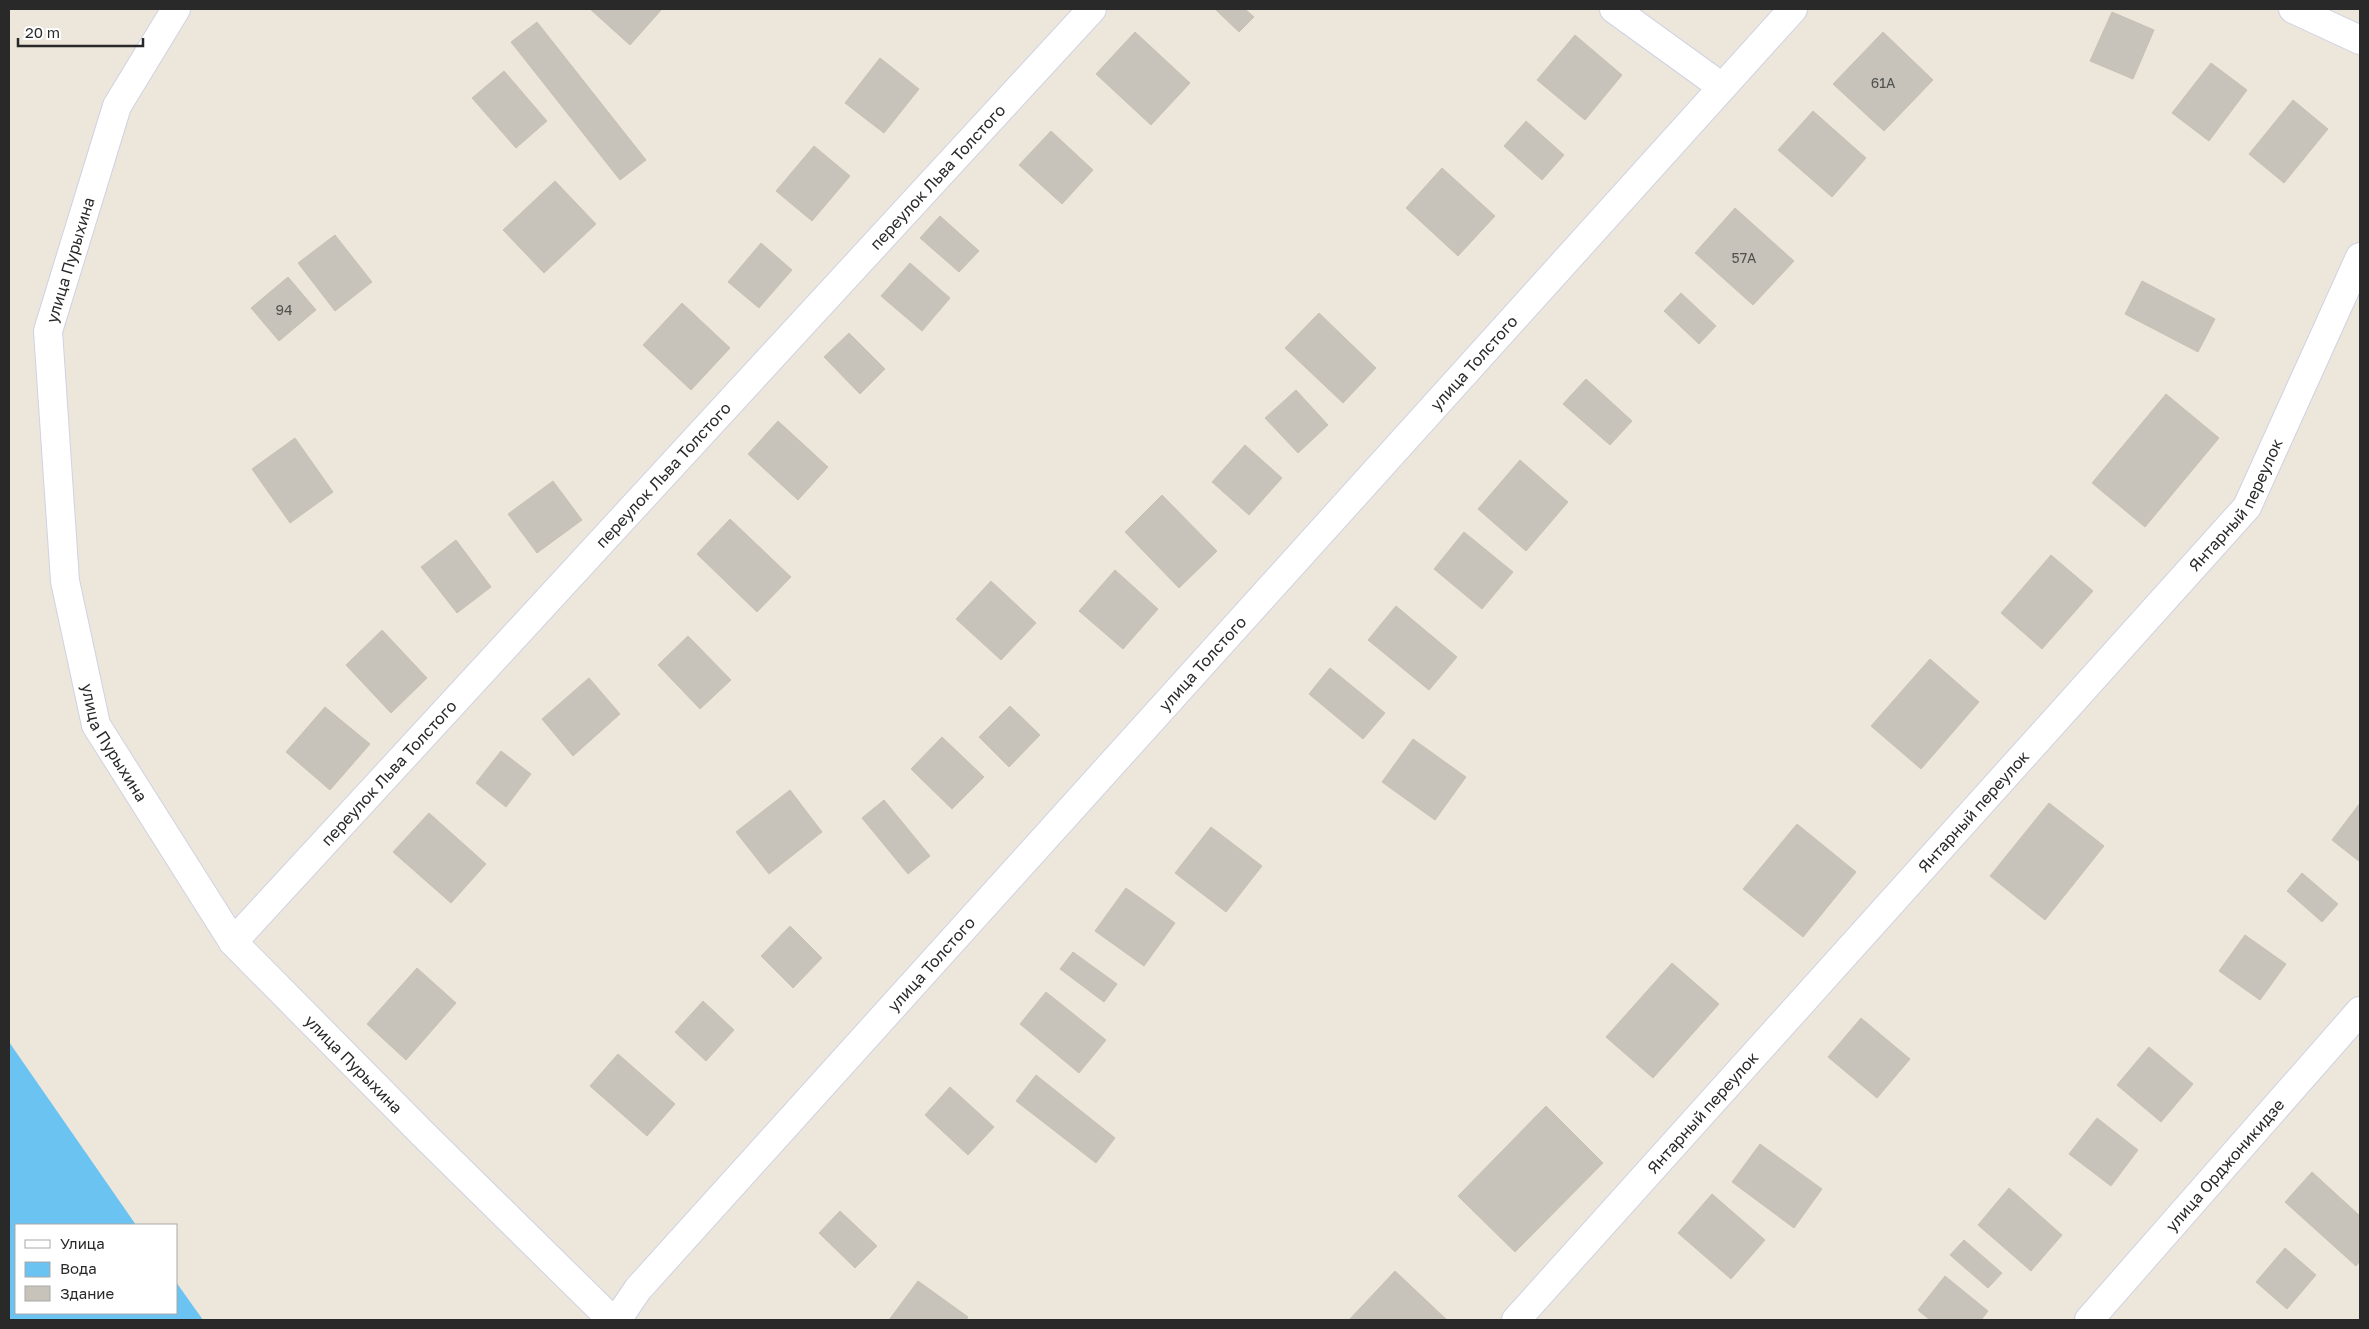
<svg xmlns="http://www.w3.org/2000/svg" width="2369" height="1329" font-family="'Golos Text',sans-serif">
	<rect width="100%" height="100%" fill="#ece6db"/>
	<path fill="#6ac3f1" d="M9,1042L136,1225H16V1313H176V1282L203,1320H9Z"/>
	<g fill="#c7c3ba" stroke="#c7c2b4">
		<path d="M590,9H662L630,45Z"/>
		<path d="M1215,9H1245L1254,17L1239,32Z"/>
		<path d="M2112,12L2154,30L2133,79L2090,61Z"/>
		<path d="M537,22L646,160L620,180L511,42Z"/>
		<path d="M1135,32L1190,83L1151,125L1096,74Z"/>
		<path d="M1883,32L1933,80L1884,131L1833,84Z"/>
		<path d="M1575,35L1622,75L1585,120L1537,80Z"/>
		<path d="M880,58L919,89L884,133L845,103Z"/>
		<path d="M2211,63L2247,90L2209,141L2172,113Z"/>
		<path d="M504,71L547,121L516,148L472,98Z"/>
		<path d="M2293,100L2328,129L2284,183L2249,154Z"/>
		<path d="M1813,111L1866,158L1832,197L1778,150Z"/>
		<path d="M1526,121L1564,155L1542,180L1504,146Z"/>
		<path d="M1051,131L1093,170L1062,204L1019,165Z"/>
		<path d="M814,146L850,176L812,221L776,191Z"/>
		<path d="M1442,168L1495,216L1458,256L1406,208Z"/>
		<path d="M555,181L596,224L544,273L503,230Z"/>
		<path d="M1735,208L1794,261L1753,305L1695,253Z"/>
		<path d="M940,216L979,251L959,272L920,238Z"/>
		<path d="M335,235L372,282L335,311L298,263Z"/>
		<path d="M761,243L792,270L759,308L728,282Z"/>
		<path d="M910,263L950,298L922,331L881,296Z"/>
		<path d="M288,277L316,310L279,341L251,308Z"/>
		<path d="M2142,281L2215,319L2198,352L2125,314Z"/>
		<path d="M1681,293L1716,326L1699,344L1664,311Z"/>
		<path d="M682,303L730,348L691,390L643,345Z"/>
		<path d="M1319,313L1376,368L1343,403L1285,348Z"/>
		<path d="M849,333L885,369L860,394L824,357Z"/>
		<path d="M1586,379L1632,421L1610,445L1563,404Z"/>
		<path d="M1296,390L1328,425L1298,453L1265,418Z"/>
		<path d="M2166,394L2219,438L2145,527L2092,483Z"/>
		<path d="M778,421L828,467L798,500L748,454Z"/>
		<path d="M295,438L333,492L290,523L252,469Z"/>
		<path d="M1245,445L1282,478L1249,515L1212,482Z"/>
		<path d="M1520,460L1568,502L1526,551L1478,509Z"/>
		<path d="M553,481L582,520L537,553L508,514Z"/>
		<path d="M1162,495L1217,551L1179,588L1125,532Z"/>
		<path d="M730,519L791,577L757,612L697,554Z"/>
		<path d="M1464,532L1513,572L1482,609L1434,569Z"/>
		<path d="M456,540L491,587L457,613L421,567Z"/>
		<path d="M2051,555L2093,591L2042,649L2001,613Z"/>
		<path d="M1115,570L1158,609L1123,649L1079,611Z"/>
		<path d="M991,581L1036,623L1001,660L956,619Z"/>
		<path d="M1396,606L1457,657L1429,690L1368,640Z"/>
		<path d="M382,630L427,678L391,713L346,665Z"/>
		<path d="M688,636L731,680L700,709L658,665Z"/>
		<path d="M1930,659L1979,702L1921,769L1871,726Z"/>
		<path d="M1330,668L1385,713L1363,739L1309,694Z"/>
		<path d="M589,678L620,714L573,756L542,719Z"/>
		<path d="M1010,706L1040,735L1009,767L979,737Z"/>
		<path d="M325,707L370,744L330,790L286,752Z"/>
		<path d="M942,737L984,777L952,809L911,769Z"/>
		<path d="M1413,739L1466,777L1435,820L1382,782Z"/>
		<path d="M501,751L531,774L506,807L476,783Z"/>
		<path d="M790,790L822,832L769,874L736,832Z"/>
		<path d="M884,800L930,856L908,874L862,818Z"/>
		<path d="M2049,803L2104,846L2045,920L1990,876Z"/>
		<path d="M2360,803V862L2332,840Z"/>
		<path d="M429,813L486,864L451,903L393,852Z"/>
		<path d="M1797,824L1856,872L1803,937L1743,889Z"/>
		<path d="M1211,827L1262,866L1226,912L1175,873Z"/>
		<path d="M2302,873L2338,904L2322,922L2287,891Z"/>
		<path d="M1126,888L1175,923L1144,966L1095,931Z"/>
		<path d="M790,926L822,958L793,988L761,956Z"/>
		<path d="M2245,935L2286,964L2260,1000L2219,971Z"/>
		<path d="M1073,952L1117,984L1104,1002L1060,969Z"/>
		<path d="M1672,963L1719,1004L1653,1078L1606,1037Z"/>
		<path d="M417,968L456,1003L406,1060L367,1024Z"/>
		<path d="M1046,992L1106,1040L1079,1073L1020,1024Z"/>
		<path d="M703,1001L734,1030L706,1061L675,1032Z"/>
		<path d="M1861,1018L1910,1059L1877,1098L1828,1057Z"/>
		<path d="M2149,1047L2193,1084L2161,1122L2117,1085Z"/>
		<path d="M618,1054L675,1104L647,1136L590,1086Z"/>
		<path d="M1036,1075L1115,1138L1096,1163L1016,1101Z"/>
		<path d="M950,1087L994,1127L968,1155L925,1115Z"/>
		<path d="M1546,1106L1603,1163L1515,1252L1458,1196Z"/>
		<path d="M2097,1118L2138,1150L2111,1186L2069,1154Z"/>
		<path d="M1760,1144L1822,1189L1794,1228L1732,1182Z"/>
		<path d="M2312,1172L2360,1216V1261L2356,1266L2285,1202Z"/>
		<path d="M2009,1188L2062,1235L2031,1271L1978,1225Z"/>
		<path d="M1712,1194L1765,1240L1731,1279L1678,1233Z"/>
		<path d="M840,1211L877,1246L855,1268L819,1233Z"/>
		<path d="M1964,1240L2002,1273L1988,1288L1950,1255Z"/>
		<path d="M2285,1248L2316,1275L2287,1309L2256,1282Z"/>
		<path d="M1395,1271L1447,1320H1349Z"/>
		<path d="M1945,1276L1988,1311L1981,1320H1930L1918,1310Z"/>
		<path d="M918,1281L968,1317L966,1320H889Z"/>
	</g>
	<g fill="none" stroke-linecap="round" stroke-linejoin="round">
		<defs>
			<g id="street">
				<path id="s1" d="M176,9L117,106L48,331L65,581L96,725L233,942L424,1135L612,1320"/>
				<path d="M1614,9L1722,87"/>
				<path d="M2293,9L2360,40"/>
				<path id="s2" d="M233,942L1092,9"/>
				<path id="s3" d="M1516,1320L2247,507L2360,257"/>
				<path id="s4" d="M2089,1320L2360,1011"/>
			</g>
			<g id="secondary">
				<path id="s5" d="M617,1320L638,1289L1793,9"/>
			</g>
		</defs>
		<use href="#street" stroke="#d0d2e3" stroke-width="30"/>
		<use href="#secondary" stroke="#d0d2e3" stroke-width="30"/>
		<use href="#street" stroke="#fff" stroke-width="28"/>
		<use href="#secondary" stroke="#fff" stroke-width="28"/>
	</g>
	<g text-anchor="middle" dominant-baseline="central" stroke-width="4" stroke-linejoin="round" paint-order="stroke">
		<g font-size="14" fill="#50504d">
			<text x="1883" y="82">61А</text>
			<text x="1744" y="257">57А</text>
			<text x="284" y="309">94</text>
		</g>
		<g font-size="16" fill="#292929" stroke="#fff">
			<text stroke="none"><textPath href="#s2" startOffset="1040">переулок Льва Толстого</textPath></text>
			<text transform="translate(70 260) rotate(-73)">улица Пурыхина</text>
			<text stroke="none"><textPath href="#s5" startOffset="1285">улица Толстого</textPath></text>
			<text stroke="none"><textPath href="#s2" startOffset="635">переулок Льва Толстого</textPath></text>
			<text stroke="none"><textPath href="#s3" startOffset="1089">Янтарный переулок</textPath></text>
			<text stroke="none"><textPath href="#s5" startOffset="880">улица Толстого</textPath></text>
			<text stroke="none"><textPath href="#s1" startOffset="770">улица Пурыхина</textPath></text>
			<text stroke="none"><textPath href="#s2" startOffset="230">переулок Льва Толстого</textPath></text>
			<text stroke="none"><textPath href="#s3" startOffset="684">Янтарный переулок</textPath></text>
			<text stroke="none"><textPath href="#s5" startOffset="475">улица Толстого</textPath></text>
			<text stroke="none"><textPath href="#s1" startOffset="1175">улица Пурыхина</textPath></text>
			<text stroke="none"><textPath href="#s3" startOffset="279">Янтарный переулок</textPath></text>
			<text stroke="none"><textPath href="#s4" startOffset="206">улица Орджоникидзе</textPath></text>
		</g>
	</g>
	<rect width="2369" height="1329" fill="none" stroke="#292929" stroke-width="20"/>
	<rect x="15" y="1224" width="162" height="90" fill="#ffffff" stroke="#a9a9a9"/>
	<rect x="25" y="1240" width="25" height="8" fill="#ffffff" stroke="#a9a9a9"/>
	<text x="60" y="1249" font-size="15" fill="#292929">Улица</text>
	<rect x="25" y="1262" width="25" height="15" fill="#6ac3f1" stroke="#a9a9a9"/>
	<text x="60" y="1274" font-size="15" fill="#292929">Вода</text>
	<rect x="25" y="1286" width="25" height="15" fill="#c7c3ba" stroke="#a9a9a9"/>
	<text x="60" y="1299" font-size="15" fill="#292929">Здание</text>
	<path d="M18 38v8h125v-8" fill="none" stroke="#292929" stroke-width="2.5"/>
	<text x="25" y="38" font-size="15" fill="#292929" stroke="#ffffff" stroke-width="4" paint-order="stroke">20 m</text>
</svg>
